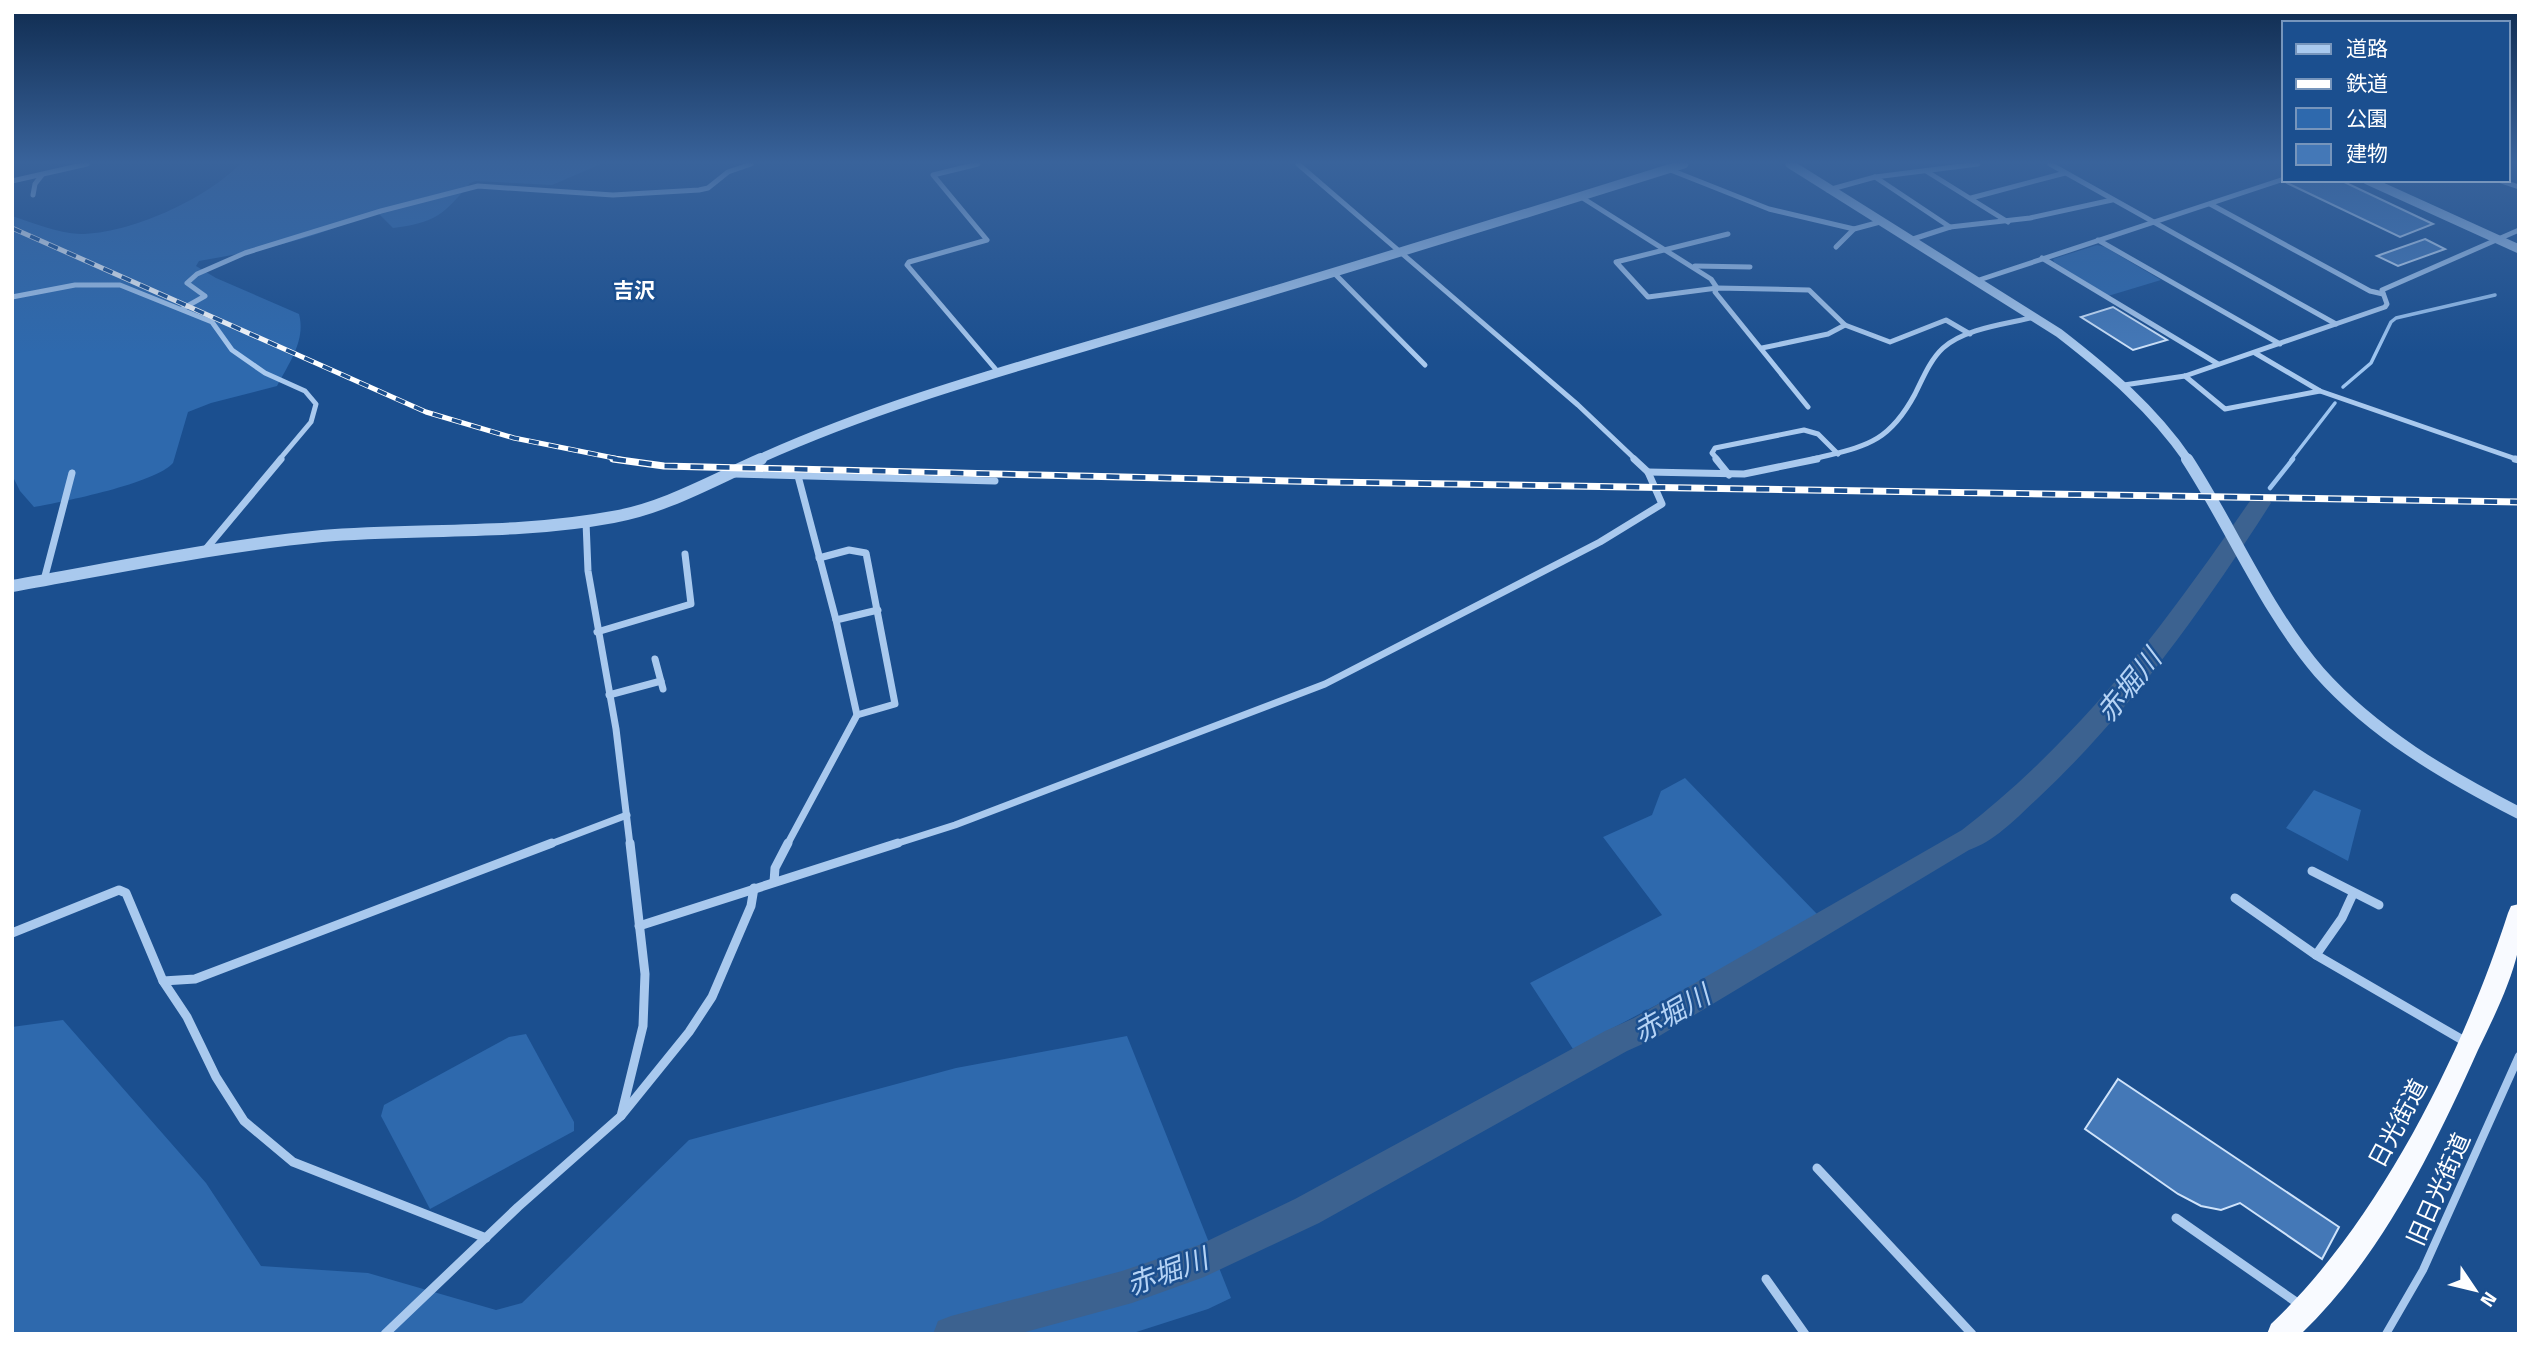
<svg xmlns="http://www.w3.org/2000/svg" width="2531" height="1346" font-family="'Titillium Web','Noto Sans JP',sans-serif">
	<rect width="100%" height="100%" fill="#1b4f8f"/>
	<g fill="#2e69ad">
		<path d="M240,164H601L552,185L476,181L470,183C444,215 434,223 393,228L377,212H372C314,240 262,250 199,261L196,266L216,278L299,314C306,340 289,363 277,386L211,403L188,412L173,463C156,483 63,502 34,507L20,491L12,475V216C34,223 57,233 80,234C130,234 206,199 240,164Z"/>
		<path d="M2097,245L2105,247L2161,280L2108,296L2054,262L2053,259Z"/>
		<path d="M1685,778L1817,914L1740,961L1573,1049L1530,983L1662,915L1603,837L1652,815L1661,791Z"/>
		<path d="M2314,790L2361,810L2348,861L2286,828Z"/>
		<path d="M63,1020L206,1183L261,1266L368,1273L496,1310L522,1303L689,1140L956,1068L1127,1036L1231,1298L1208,1309L1130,1334H12V1027Z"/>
		<path d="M526,1034L574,1122V1131L430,1209L381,1116L384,1105L509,1037Z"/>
	</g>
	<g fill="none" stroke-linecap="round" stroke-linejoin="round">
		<g stroke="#9cc4f0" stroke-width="3.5">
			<path d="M2343,387L2371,363L2391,322L2396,318L2495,295"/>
			<path d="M2291,460L2335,403"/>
		</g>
		<path stroke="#9cc4f0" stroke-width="4.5" d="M2270,488L2293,459"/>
		<path fill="#3c6290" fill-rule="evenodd" d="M2260,496L2268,498L2271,503C2203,609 2129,713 2037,799C2018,817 1994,842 1969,850L1656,1038L1627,1051L1319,1223L1204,1277L1132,1303L1018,1334H933L938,1321L951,1316L1122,1271L1199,1245L1295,1199L1605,1031L1634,1018L1962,830C2084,735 2165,624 2252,498Z"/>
	</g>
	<g fill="#4478b7" stroke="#cfe3fa" stroke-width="2">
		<path d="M2289,180H2340L2433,224L2400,237L2287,183Z"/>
		<path d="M2425,239L2445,249L2398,266L2377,256Z"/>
		<path d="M2113,307L2167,340L2133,350L2081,317Z"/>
		<path d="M2118,1079L2339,1227L2322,1259L2240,1203L2221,1210L2201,1206L2178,1194L2085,1129Z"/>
	</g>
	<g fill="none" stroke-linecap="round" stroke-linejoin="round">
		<path stroke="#a9c9ee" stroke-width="8" d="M2386,1334L2423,1270L2519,1056"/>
		<g stroke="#a9c9ee" stroke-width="5">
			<path d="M978,164L933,175L987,240L909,262L907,265L998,372"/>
			<path d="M1298,164L1578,405L1636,460"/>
			<path d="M2050,164L2336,324"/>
			<path d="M1668,169L1769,209L1854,229"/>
			<path d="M1926,171L2008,222"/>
			<path d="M1875,177L1950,227"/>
			<path d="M2498,180L2519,187"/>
			<path d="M12,181L87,164"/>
			<path d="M1828,190L1875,177L1978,164"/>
			<path d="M33,195L35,184L42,175"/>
			<path d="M1581,197L1711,279L1717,288L1715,292L1808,407"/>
			<path d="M1971,198L2065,173"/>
			<path d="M2210,204L2370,291L2383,294"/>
			<path d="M1728,234L1616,262L1648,297L1717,288L1809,290L1845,325L1890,342L1946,320L1970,334"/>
			<path d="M1910,240L1950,227L2030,218L2112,200"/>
			<path d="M2098,240L2280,344"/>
			<path d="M1836,247L1854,229L1880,222"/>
			<path d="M2042,258L2218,364"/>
			<path d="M1695,266L1750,267"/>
			<path d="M1334,273L1425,365"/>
			<path d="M1976,281L2284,179"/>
			<path d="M12,297L75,285H120L212,322L232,350L265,373L305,391L316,404L311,422L279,460"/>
			<path d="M182,309L205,296L187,283L197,274L245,253L381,211L478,186L613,195L699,190L708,188L728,172L751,164"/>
			<path d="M1762,348L1828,334L1845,325"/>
			<path d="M2255,353L2320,391L2519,460"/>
			<path d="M2185,376L2225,409L2320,391"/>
			<path d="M2124,385L2185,376L2385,307L2387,304L2382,290L2519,230"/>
			<path d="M1718,460L1712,453L1715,448L1804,430L1818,434L1838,454"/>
			<path d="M1810,460C1863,446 1887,446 1915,394C1923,378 1930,360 1943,348C1965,328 2007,324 2035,317"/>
		</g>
		<g stroke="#a9c9ee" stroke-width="7">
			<path d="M1716,459L1729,475"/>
			<path d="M2515,459L2519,460"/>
			<path d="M1648,472L1744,474L1817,459"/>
			<path d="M734,474L995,481"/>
			<path d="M586,522L588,571L616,729L630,845"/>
			<path d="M205,550L281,459"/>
			<path d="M819,558L849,550L866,553L895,704L857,715"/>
			<path d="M44,580L72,473"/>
			<path d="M836,620L878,610"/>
			<path d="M597,632L691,604L685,554"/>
			<path d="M655,659L663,689"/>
			<path d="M609,695L661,681"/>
			<path d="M548,845L627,815"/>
			<path d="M787,845L857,715L836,620L798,476"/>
			<path d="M892,845L955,825L1325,684L1600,542L1662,504L1648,472L1634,459"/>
		</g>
		<g stroke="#a9c9ee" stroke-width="9">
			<path d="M2312,871L2379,905"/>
			<path d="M774,882L775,868L788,843"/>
			<path d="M2235,898L2316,955L2466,1042"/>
			<path d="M639,926L898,843"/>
			<path d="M12,933L119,890L126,893L163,981L187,1017L216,1077L244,1121L293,1162L486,1238"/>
			<path d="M2316,955L2342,918L2353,894"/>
			<path d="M163,981L195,979L552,843"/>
			<path d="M621,1116L643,1026L645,974L630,843"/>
			<path d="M1817,1168L1972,1334"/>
			<path d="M2176,1218L2299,1304"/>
			<path d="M1766,1279L1805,1334"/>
			<path d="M385,1334L518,1207L621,1116L689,1032L712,997L751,906L754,888"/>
		</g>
		<g stroke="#a9c9ee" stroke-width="9">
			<path d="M1790,164L2059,333C2108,371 2153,409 2188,460"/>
			<path d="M2367,180L2519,249"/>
			<path d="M757,460C889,400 1029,364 1168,322C1341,271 1512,218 1684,164"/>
		</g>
		<g stroke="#a9c9ee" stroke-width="12">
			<path d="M2187,459C2232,528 2265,609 2319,672C2374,734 2447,776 2519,813"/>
			<path d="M12,586C115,568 218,546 322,536C419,528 516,535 613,517C665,508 713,480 761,459"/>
		</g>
		<path fill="#f8faff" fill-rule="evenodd" d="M2519,904C2519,919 2522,937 2518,951C2510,985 2493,1019 2478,1050C2433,1150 2381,1257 2301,1334H2267L2271,1324C2379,1222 2463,1053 2508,913L2511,906Z"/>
		<defs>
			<path id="rail-far1" d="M12,228L426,412L514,438L624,460"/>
			<path id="rail" d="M613,459L664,466L1332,482L2519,502"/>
		</defs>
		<use href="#rail-far1" stroke="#fff" stroke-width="5"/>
		<use href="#rail" stroke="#fff" stroke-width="7"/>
		<use href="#rail-far1" stroke="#1b4f8f" stroke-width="3.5" stroke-dasharray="10" stroke-linecap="butt"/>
		<use href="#rail" stroke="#1b4f8f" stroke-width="4.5" stroke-dasharray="13" stroke-linecap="butt"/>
	</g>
	<linearGradient id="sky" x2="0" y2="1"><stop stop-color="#0f2b4f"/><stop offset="0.46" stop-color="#39639b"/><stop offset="1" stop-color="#39639b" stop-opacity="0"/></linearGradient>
	<rect width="2531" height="353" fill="url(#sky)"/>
	<g text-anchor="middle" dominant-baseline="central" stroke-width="5" stroke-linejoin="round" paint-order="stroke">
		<g font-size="21" font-weight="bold" fill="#fff" stroke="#1b4f8f">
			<text x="634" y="290">吉沢</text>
		</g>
		<g font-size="24" fill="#fff" stroke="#1b4f8f">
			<text transform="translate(2397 1123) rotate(-62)">日光街道</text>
			<text transform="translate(2438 1189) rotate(-66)">旧日光街道</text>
		</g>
		<g font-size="28" font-style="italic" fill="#b5d3f5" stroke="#1b4f8f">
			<text transform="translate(2128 685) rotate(-51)">赤堀川</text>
			<text transform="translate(1671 1013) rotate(-30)">赤堀川</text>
			<text transform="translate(1167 1271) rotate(-20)">赤堀川</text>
		</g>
	</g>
	<rect width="2531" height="1346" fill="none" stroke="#ffffff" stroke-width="28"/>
	<rect x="2282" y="21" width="228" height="161" fill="#1b4f8f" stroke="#7695bc" stroke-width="2"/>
	<rect x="2296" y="44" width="35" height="10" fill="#a9c9ee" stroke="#7695bc" stroke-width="2"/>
	<text x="2346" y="56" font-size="21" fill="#ffffff">道路</text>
	<rect x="2296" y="79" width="35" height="10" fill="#ffffff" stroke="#7695bc" stroke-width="2"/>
	<text x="2346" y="91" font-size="21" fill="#ffffff">鉄道</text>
	<rect x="2296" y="108" width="35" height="21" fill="#2e69ad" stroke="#7695bc" stroke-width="2"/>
	<text x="2346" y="126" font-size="21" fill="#ffffff">公園</text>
	<rect x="2296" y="144" width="35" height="21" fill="#4478b7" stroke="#7695bc" stroke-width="2"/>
	<text x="2346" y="161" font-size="21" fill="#ffffff">建物</text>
	<g transform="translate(2475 1290) rotate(125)" stroke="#1b4f8f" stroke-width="5" paint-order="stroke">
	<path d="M0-5L12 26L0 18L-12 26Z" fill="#ffffff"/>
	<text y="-10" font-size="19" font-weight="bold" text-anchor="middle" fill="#ffffff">N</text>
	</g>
</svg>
